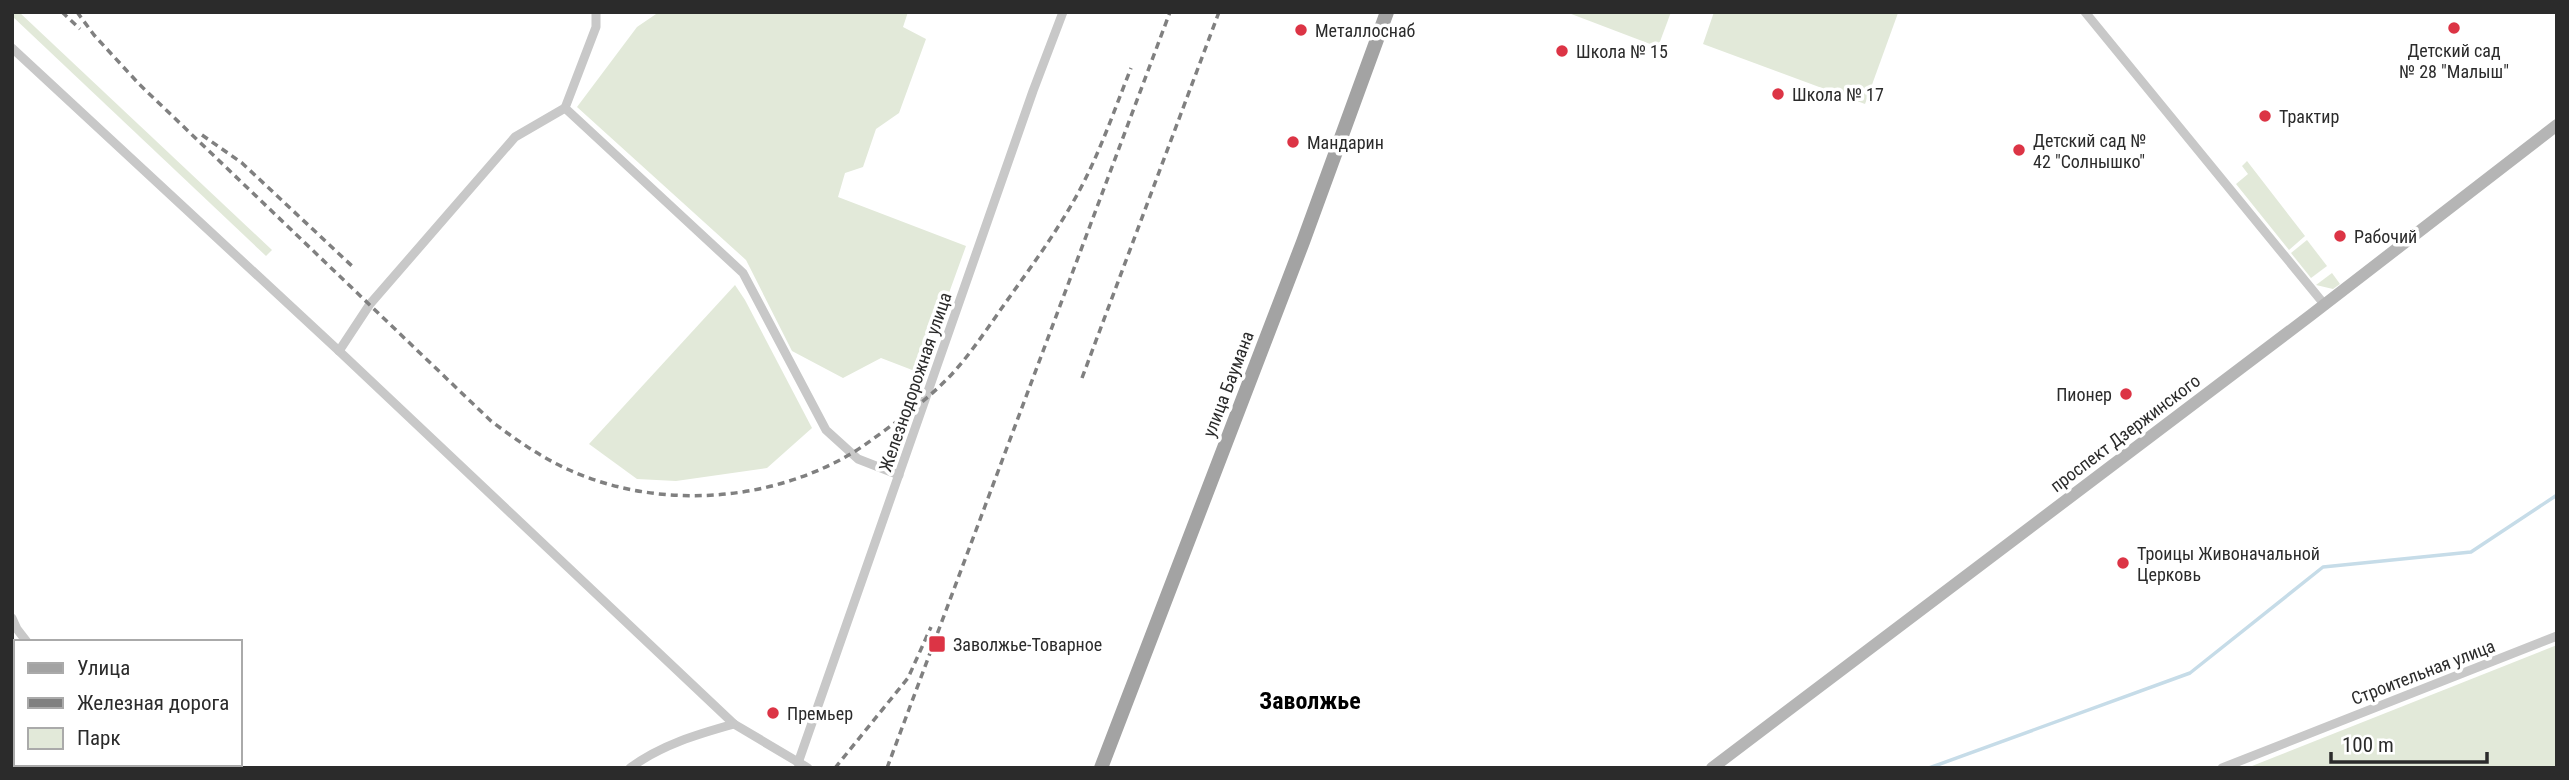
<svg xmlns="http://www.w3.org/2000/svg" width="2569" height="780" font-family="'Roboto Condensed',sans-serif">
	<rect width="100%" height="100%" fill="#fff"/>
	<g fill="#e2e9d9">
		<path d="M12,12H19L272,250L266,256L12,16Z"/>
		<path d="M659,12H908L903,27L926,39L899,113L876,129L863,167L845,173L838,197L966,246L920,373L881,358L843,378L792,351L746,260L577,107L637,27Z"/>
		<path d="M1566,12H1671L1658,47Z"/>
		<path d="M1714,12H1897L1898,13L1865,104L1703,44Z"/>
		<path d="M2247,161L2305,236L2289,250L2236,184L2248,174L2242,166Z"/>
		<path d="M2307,240L2327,266L2311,278L2291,253Z"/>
		<path d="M2332,273L2340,284L2333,289L2316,285Z"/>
		<path d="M735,285L745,300L812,428L767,468L676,481L637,479L589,444Z"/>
		<path d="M2557,645V768H2247Z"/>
	</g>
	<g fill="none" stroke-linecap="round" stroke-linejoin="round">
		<path stroke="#c6dce8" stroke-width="3.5" d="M1929,768L2190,673L2323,567L2471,552L2557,495"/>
		<g stroke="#c8c8c8" stroke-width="9">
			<path d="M596,12V27L565,108L743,273L826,430L858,459L899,475"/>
			<path d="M2085,12L2324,304"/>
			<path d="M12,48L339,351L734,724L808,768"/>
			<path d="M339,351L370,304L515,137L565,108"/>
			<path d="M12,618L17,629L27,642"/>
			<path d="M798,763L1033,91L1063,12"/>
			<path d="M226,764L236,768"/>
			<path d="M47,768L49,764"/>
			<path d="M630,768C661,745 698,734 734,724"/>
			<path d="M2222,768L2557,636"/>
		</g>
		<path stroke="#b5b5b5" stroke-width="12" d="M1712,768L2311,315L2557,125"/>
		<path stroke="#a3a3a3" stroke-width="14" d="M1101,768L1303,242L1387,12"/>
		<g stroke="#808080" stroke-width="3.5" stroke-dasharray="7 5" stroke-linecap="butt">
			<path d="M62,12L80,29"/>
			<path d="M77,12L94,35L139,84L491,421C515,439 539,456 567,469C650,507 752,504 834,463C855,453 873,439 892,425C913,410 934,393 952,374C972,352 989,326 1006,302C1031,267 1056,233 1077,195C1099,155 1114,111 1131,68"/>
			<path d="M202,135L242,163L352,266"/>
			<path d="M1082,378L1219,12"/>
			<path d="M835,768L908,678L931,627"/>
			<path d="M887,768L1170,12"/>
		</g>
	</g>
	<g fill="#dc3445" stroke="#fff" stroke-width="2.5">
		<circle cx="2454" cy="28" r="7"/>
		<circle cx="1301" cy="30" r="7"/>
		<circle cx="1562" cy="51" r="7"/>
		<circle cx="1778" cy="94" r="7"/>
		<circle cx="2265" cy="116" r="7"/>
		<circle cx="1293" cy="142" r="7"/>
		<circle cx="2019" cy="150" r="7"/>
		<circle cx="2340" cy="236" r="7"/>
		<circle cx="2126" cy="394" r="7"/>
		<circle cx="2123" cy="563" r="7"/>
		<rect x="928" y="635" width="18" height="18" rx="3.5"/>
		<circle cx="773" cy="713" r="7"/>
	</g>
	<g text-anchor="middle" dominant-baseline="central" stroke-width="7" stroke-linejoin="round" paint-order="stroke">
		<g font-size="18" fill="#2b2b2b" stroke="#fff" text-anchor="start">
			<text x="1315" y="30">Металлоснаб</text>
			<text x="2454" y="50" text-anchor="middle">Детский сад<tspan x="2454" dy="21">№ 28 "Малыш"</tspan></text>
			<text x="1576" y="51">Школа № 15</text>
			<text x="1792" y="94">Школа № 17</text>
			<text x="2279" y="116">Трактир</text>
			<text x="2033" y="140">Детский сад №<tspan x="2033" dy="21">42 "Солнышко"</tspan></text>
			<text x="1307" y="142">Мандарин</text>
			<text x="2354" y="236">Рабочий</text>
			<text x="2112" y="394" text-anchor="end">Пионер</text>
			<text x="2137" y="553">Троицы Живоначальной<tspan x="2137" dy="21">Церковь</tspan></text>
			<text x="953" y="644">Заволжье-Товарное</text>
			<text x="787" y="713">Премьер</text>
		</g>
		<g font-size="18" fill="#2b2b2b" stroke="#fff">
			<text transform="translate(915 382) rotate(-71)">Железнодорожная улица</text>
			<text transform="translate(1228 384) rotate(-69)">улица Баумана</text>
			<text transform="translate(2125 433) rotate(-37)">проспект Дзержинского</text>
			<text transform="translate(2423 672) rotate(-21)">Строительная улица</text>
		</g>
		<g font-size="24" font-weight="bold" fill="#000" stroke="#fff">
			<text x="1310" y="701">Заволжье</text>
		</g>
	</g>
	<rect width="2569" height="780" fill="none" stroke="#2b2b2b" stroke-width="28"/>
	<rect x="14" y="640" width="228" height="126" fill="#ffffff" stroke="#aaaaaa" stroke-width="2"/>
	<rect x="28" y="663" width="35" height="10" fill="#a3a3a3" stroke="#aaaaaa" stroke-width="2"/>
	<text x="77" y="675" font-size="21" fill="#2b2b2b">Улица</text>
	<rect x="28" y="698" width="35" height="10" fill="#808080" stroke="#aaaaaa" stroke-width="2"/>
	<text x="77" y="710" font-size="21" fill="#2b2b2b">Железная дорога</text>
	<rect x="28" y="728" width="35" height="21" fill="#e2e9d9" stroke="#aaaaaa" stroke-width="2"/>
	<text x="77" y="745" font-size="21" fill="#2b2b2b">Парк</text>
	<path d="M2331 752v10h156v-10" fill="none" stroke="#2b2b2b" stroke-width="3.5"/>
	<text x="2342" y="752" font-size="21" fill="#2b2b2b" stroke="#ffffff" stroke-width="5" paint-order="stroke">100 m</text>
</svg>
